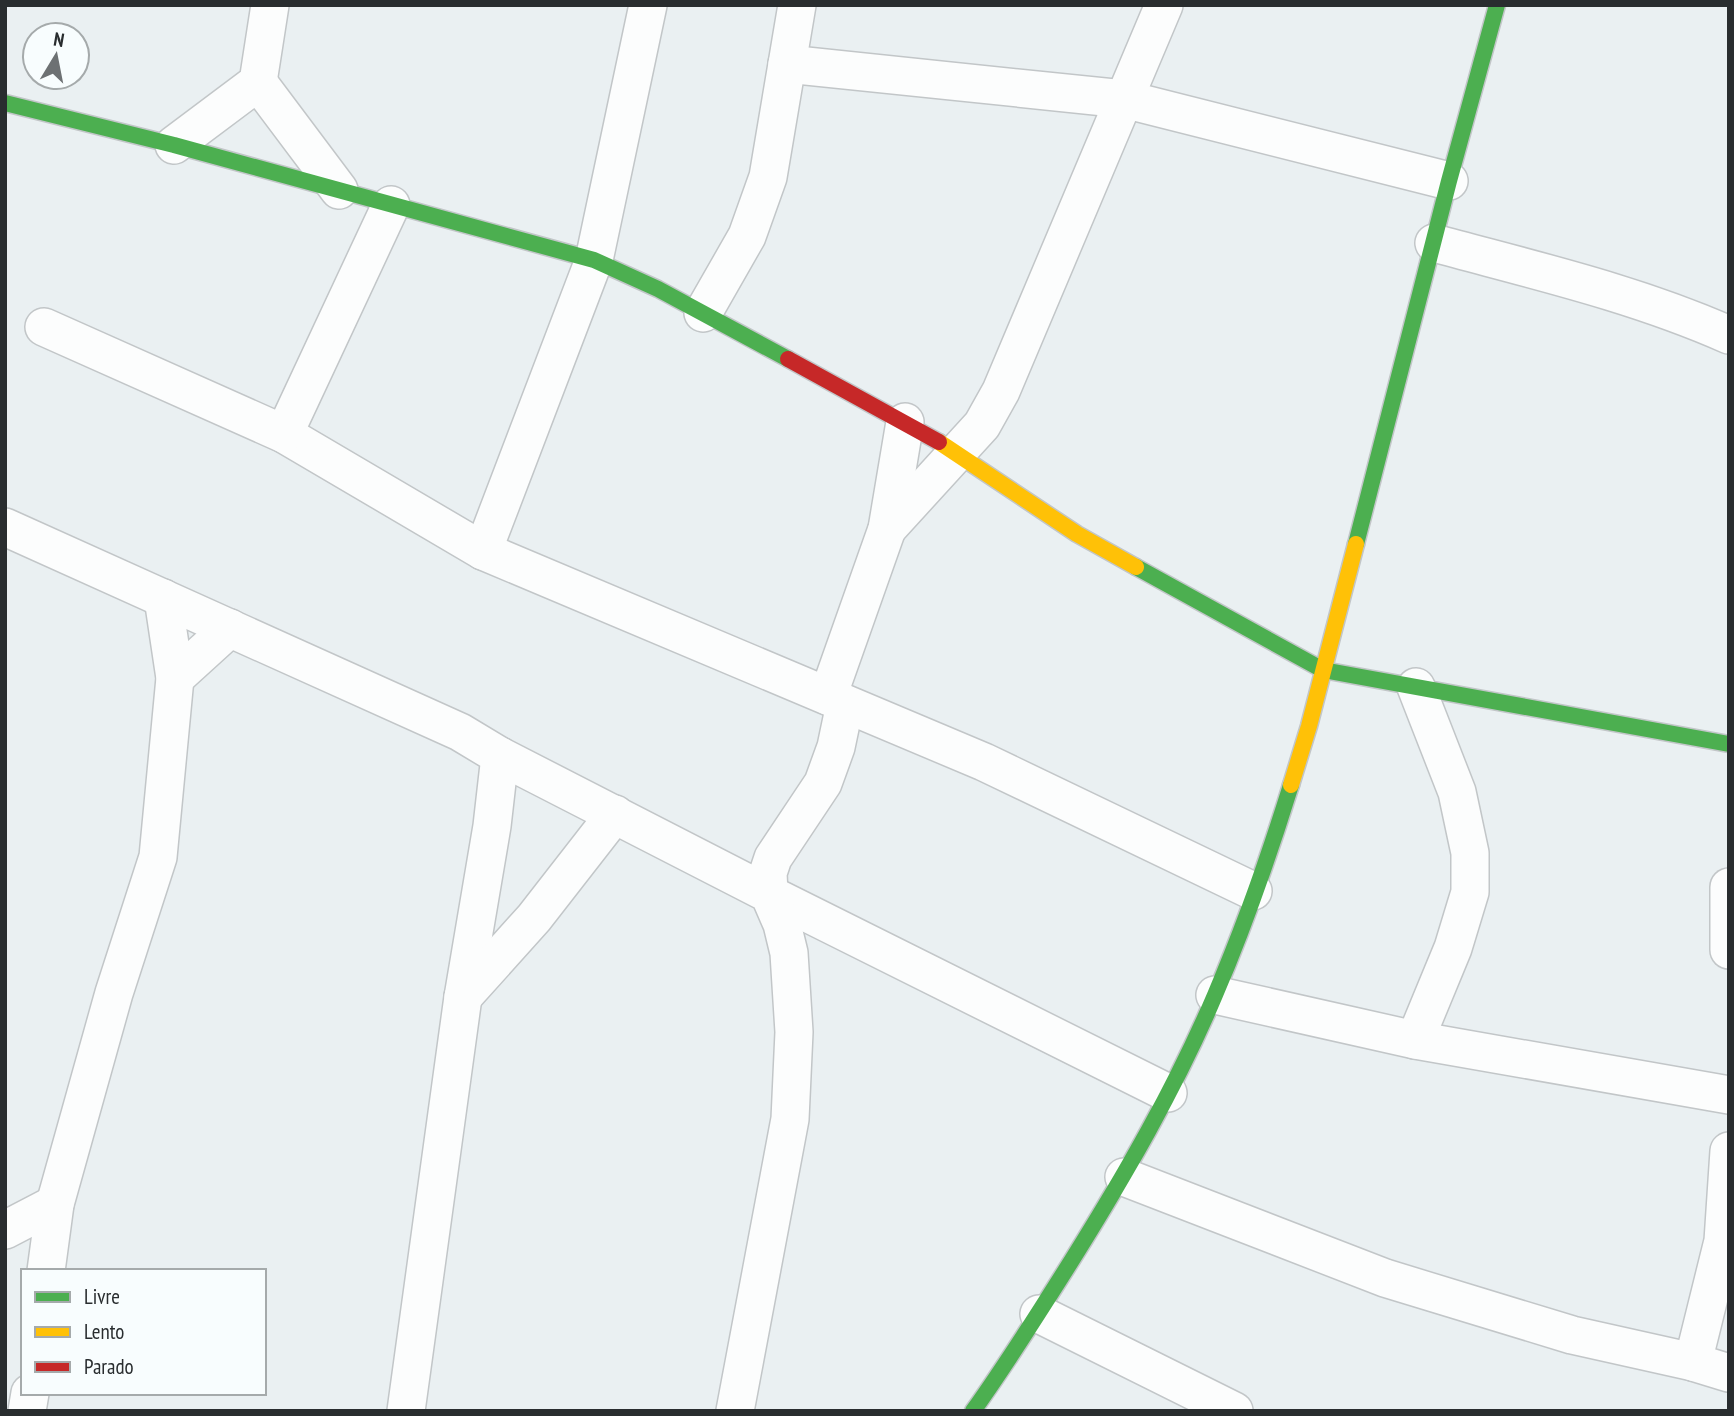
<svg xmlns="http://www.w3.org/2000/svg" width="1734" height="1416" font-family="'PT Sans Narrow',sans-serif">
	<rect width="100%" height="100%" fill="#eaf0f2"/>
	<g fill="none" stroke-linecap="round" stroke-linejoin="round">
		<defs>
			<g id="street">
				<path d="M787,64L1124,99L1449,181"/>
				<path d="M258,82L339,190"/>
				<path d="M174,145L258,82L270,5"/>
				<path d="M1434,243C1533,270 1634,293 1729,335"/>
				<path d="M703,313L747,236L768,177L797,5"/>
				<path d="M44,327L284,434L483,551L984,762L1253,891"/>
				<path d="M284,434L391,205"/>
				<path d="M5,527L460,732L500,756L492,826L463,997L406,1411"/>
				<path d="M887,529L982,425L1001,391L1164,5"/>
				<path d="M483,551L594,260L648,5"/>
				<path d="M175,678L230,628"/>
				<path d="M828,696L887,529L905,422"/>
				<path d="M845,704L836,747L823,783L773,858L768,873L769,894L1168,1093"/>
				<path d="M500,756L769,894L782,924L789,953L794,1032L790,1119L735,1411"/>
				<path d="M1729,887V950"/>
				<path d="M1215,995L1415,1040L1729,1095"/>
				<path d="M463,997L534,918L615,814"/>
				<path d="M1415,1040L1453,948L1470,892V853L1457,792L1416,687"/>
				<path d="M1124,1177L1385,1278L1572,1335L1693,1362L1729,1373"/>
				<path d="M5,1230L55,1204"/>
				<path d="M46,1271L55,1204L114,993L158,857L175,678L163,598"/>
				<path d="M1039,1314L1234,1411"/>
				<path d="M1693,1362L1723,1241L1729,1151"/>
				<path d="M27,1411L30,1393"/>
			</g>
			<g id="fast">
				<path d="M5,103L174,145L594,260L658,289L788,359"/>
				<path d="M1356,544L1449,181L1497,5"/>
				<path d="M1136,567L1323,670L1729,744"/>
				<path d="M973,1411C1008,1362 1040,1311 1072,1260C1125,1175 1176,1087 1215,995C1244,927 1269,856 1291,785"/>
			</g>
			<g id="slow">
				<path d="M939,442L1077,534L1136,567"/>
				<path d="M1291,785L1309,726L1356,544"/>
			</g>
			<path id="jam" d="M788,359L939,442"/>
		</defs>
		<use href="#street" stroke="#c2c6c8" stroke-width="40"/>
		<use href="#fast" stroke="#c2c6c8" stroke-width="19"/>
		<use href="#slow" stroke="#c2c6c8" stroke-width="19"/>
		<use href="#jam" stroke="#c2c6c8" stroke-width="19"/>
		<use href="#street" stroke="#fcfdfd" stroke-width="37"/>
		<use href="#fast" stroke="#4caf50" stroke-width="16"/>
		<use href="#slow" stroke="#ffc107" stroke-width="16"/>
		<use href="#jam" stroke="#c62828" stroke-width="16"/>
	</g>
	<rect width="1734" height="1416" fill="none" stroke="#292d2f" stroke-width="14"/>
	<rect x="21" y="1269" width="245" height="126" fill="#f8fdfe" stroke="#a5aaab" stroke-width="2"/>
	<rect x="35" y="1292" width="35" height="10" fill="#4caf50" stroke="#a5aaab" stroke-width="2"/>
	<text x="84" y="1304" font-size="21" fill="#292d2f">Livre</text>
	<rect x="35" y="1327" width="35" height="10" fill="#ffc107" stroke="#a5aaab" stroke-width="2"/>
	<text x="84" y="1339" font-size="21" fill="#292d2f">Lento</text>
	<rect x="35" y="1362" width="35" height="10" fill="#c62828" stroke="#a5aaab" stroke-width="2"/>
	<text x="84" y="1374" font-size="21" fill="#292d2f">Parado</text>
	<g transform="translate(56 56) rotate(10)"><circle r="33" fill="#f8fdfe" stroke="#a5aaab" stroke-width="2"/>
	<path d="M0-5L12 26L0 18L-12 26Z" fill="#6d7173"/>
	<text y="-10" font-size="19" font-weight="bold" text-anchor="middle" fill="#292d2f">N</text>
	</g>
</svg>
